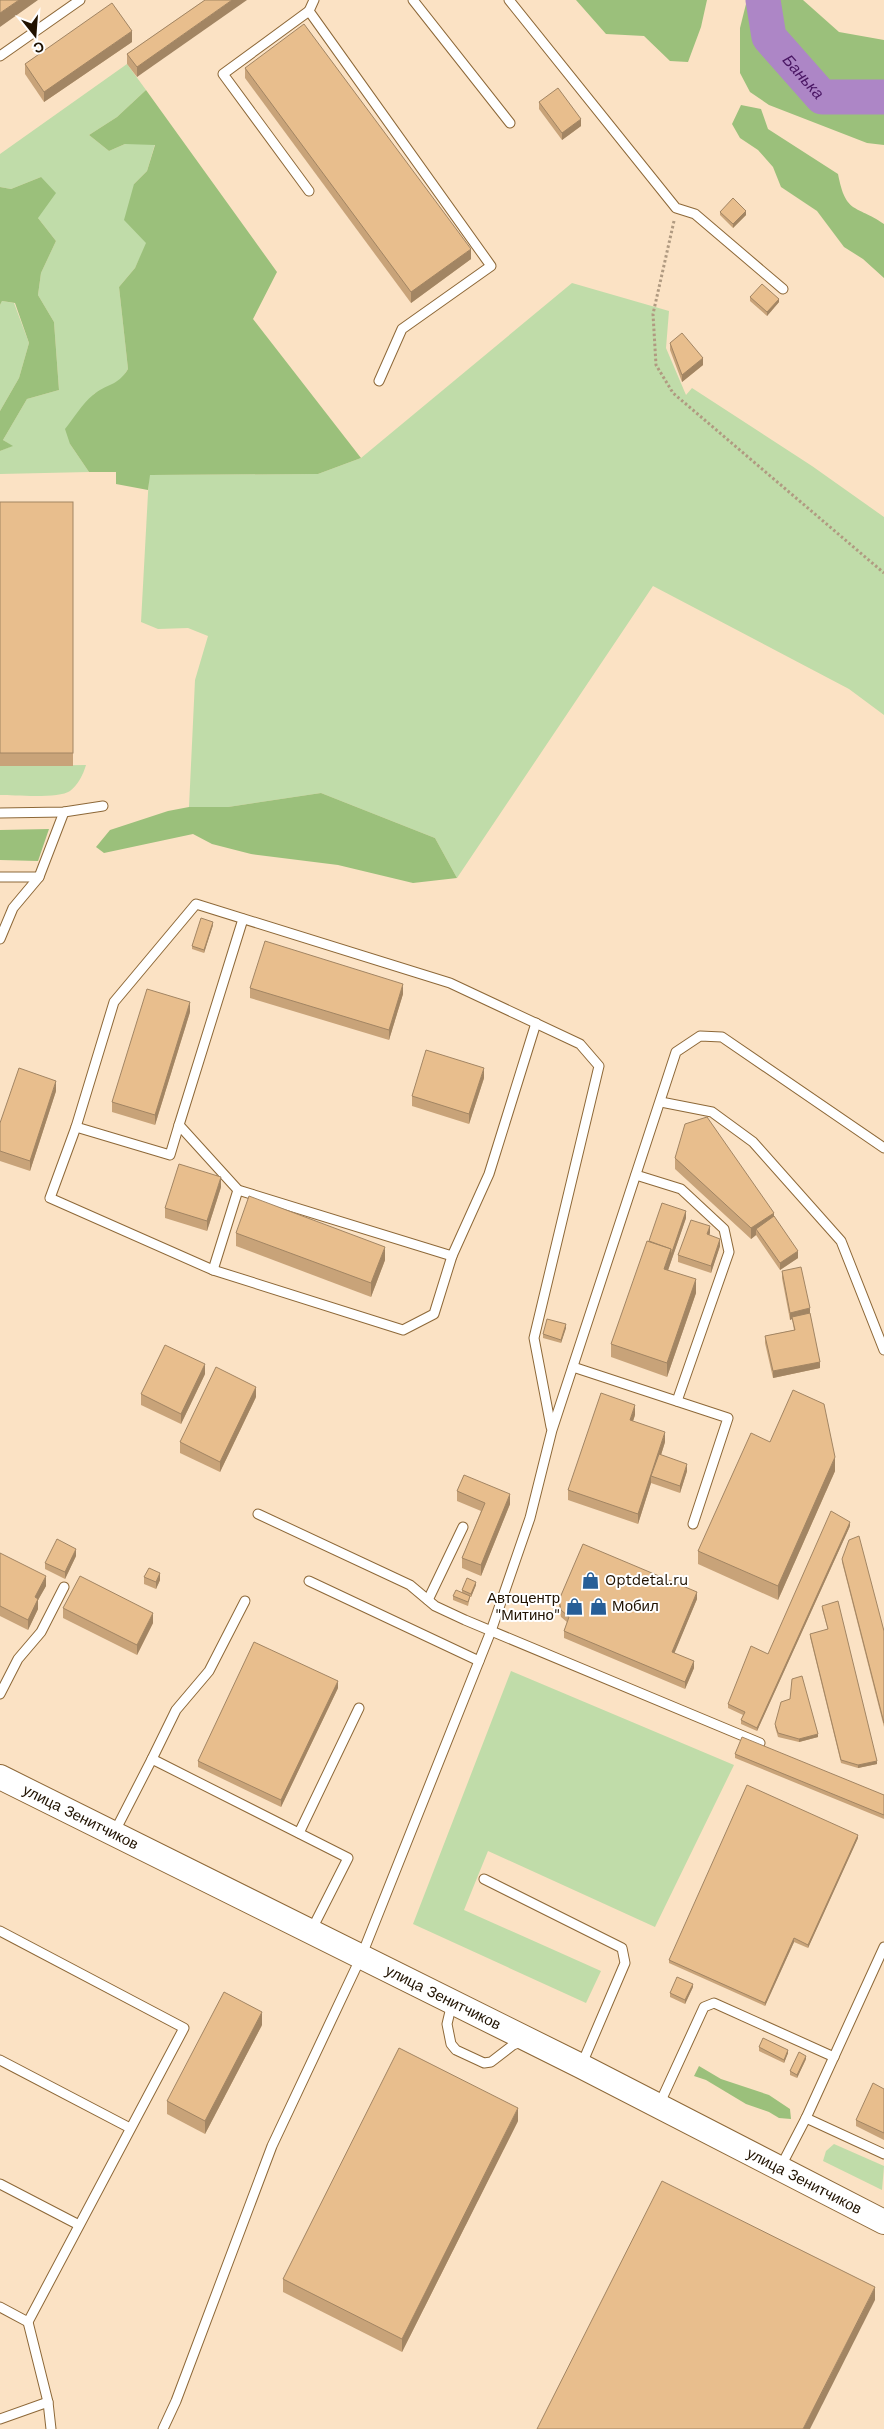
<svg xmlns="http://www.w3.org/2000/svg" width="884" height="2429" font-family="'Work Sans',sans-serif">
	<rect width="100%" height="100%" fill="#fbe2c4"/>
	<g fill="#c0dca9">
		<path d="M127,64L146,90L117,117L89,135L109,151L125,144H155L147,171L134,184L147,243L135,268L119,287L128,369L120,381L94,394L70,444L89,472L0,474V451L12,446L3,440L27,399L59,390L54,322L38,295L41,273L56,241L38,218L41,177L11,189L0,187V154Z"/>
		<path d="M572,283L669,311L666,348L686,395L692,388L812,466L884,517V715L849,689L653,586L457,878L435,838L321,793L228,807H189L195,680L208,636L188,628L158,629L141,622L149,475L318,474L361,458Z"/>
		<path d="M2,301L14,303L29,343L19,378L0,411V305Z"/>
		<path d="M86,765C83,775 78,785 70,791C59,799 14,795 0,795V766Z"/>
		<path d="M511,1671L734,1765L655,1927L488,1851L464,1910L601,1971L586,2003L413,1924Z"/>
		<path d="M834,2144L884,2166L882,2190L823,2161L826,2151Z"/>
	</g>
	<g fill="#9bc07b">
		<path d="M576,0H707L701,27L688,62L670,61L644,36L606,34Z"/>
		<path d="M747,0H803L839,32L884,40V145L867,143L769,105L750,92L740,73V28Z"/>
		<path d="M146,90L277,272L253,319L361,458L318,474L150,475L148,490L116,484V472H89L70,444L65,429C74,418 82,404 93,395C107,383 117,387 128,369L119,287L135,268L146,243L124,220L134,184L147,171L155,145L125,144L109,151L89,135L117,117Z"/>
		<path d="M741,105L761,109L768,129L838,174C846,215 855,204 884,224V278L863,259L844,247L817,211L781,187L773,167L758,150L740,138L732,124Z"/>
		<path d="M41,177L56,193L38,218L56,241L41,273L38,295L54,322L59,390L27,399L3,440L13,446L0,451V411L19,378L29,343L15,303L2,301L0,305V187L11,189Z"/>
		<path d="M321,793L435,838L457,878L413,883L338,865L251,854L212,844L193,834L104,853L96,847L110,830L168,811L189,807H228Z"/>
		<path d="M49,829L38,861L0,860V830Z"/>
		<path d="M699,2066L721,2079L769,2095L790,2109L791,2119L779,2118L769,2112L746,2104L706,2080L694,2076Z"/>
	</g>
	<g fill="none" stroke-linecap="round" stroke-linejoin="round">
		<path stroke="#ad86c6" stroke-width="35" id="s1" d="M763,0L769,37L822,97H884"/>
		<defs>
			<g id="service">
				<path d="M314,0L309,11L491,266L402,329L379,381"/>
				<path d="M413,0L510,123"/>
				<path d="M509,0L676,208L695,214L783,289"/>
				<path d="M309,11L223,74L309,191"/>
				<path d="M0,56L80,0"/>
				<path d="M0,813L64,812L103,806"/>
				<path d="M0,877H39"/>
				<path d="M243,919L179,1125L238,1190L452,1256L489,1174L536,1023"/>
				<path d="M0,939L13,908L39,877L64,812"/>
				<path d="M661,1102L712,1112L753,1142L841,1241L884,1350"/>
				<path d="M76,1127L170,1155L179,1125"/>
				<path d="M636,1175L681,1189L724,1229L729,1252L677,1401"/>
				<path d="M452,1256L434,1314L403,1330L213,1270L50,1198L76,1127L114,1002L196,904L450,983L580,1044L599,1066L534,1338L551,1427"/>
				<path d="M213,1270L238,1190"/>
				<path d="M573,1367L728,1418L693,1524"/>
				<path d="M258,1514L410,1585L435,1606L465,1620L760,1743"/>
				<path d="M309,1581L479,1661"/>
				<path d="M428,1600L463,1527"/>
				<path d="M0,1694L18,1659L41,1632L64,1587"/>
				<path d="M152,1759L176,1710L209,1671L245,1601"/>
				<path d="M114,1833L152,1759L348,1858L311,1931"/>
				<path d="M299,1833L359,1708"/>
				<path d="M484,1879L622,1948L625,1963L581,2066"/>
				<path d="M0,1931L184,2028L28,2322L0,2307"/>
				<path d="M452,2003L447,2024L451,2044L456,2050L484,2063L491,2062L513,2045L523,2041"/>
				<path d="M0,2060L130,2128"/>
				<path d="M659,2105L704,2007L714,2003L834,2057"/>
				<path d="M806,2118L884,2154"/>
				<path d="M780,2168L806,2118L884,1947"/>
				<path d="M0,2184L79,2225"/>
				<path d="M28,2322L48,2402L51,2429"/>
				<path d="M0,2419L48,2402"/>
				<path d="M163,2429L176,2401L272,2146L361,1957L491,1631L530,1518L552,1430L676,1052L700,1036L722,1037L884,1148"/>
			</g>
			<g id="tertiary">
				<path id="s2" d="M0,1777L581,2066L884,2222"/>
			</g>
		</defs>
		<use href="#service" stroke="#8d6838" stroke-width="11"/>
		<use href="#tertiary" stroke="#8d6838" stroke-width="26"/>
		<path stroke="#b09a81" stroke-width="3" stroke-dasharray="2.5 2.5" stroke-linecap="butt" d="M674,221L653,314L656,365L673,393L884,573"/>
		<use href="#service" stroke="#fff" stroke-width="9"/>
		<use href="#tertiary" stroke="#fff" stroke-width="24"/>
	</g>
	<g fill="#c8a379">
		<path d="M205,0L137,77L127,64V54Z"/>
		<path d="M132,42L44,102L25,74V64Z"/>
		<path d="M245,68L471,259L411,303L245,78Z"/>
		<path d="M539,102L581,126L562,140L539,109Z"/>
		<path d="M720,212L746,215L733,228L720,215Z"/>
		<path d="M750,297L779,302L767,316L750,301Z"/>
		<path d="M670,343L703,365L682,382L670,350Z"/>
		<rect x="0" y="502" width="73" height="264"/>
		<path d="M213,925L204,953L192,949V946Z"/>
		<path d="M250,988L403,994L389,1040L250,998Z"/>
		<path d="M190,1012L155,1125L112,1112V1102Z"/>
		<path d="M484,1078L469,1124L412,1106V1096Z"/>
		<path d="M56,1091L30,1171L0,1161V1123Z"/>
		<path d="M675,1158L774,1216L798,1258L780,1270L756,1235L751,1239L675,1169Z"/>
		<path d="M221,1187L207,1231L165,1218V1208Z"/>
		<path d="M686,1218L668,1270L696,1293L667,1377L611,1357V1344L649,1241Z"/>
		<path d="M236,1233L385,1260L371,1297L236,1246Z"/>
		<path d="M710,1233L709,1235L720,1246L711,1273L678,1262V1255Z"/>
		<path d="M782,1271L810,1314L820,1368L773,1378L765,1343V1336L794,1330L792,1319L790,1320L782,1278Z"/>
		<path d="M566,1328L561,1343L543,1338V1334Z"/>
		<path d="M205,1374L181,1424L141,1405V1394Z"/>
		<path d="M256,1397L220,1472L180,1453V1442Z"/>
		<path d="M635,1415L633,1421L665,1442L661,1455L687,1471L680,1493L651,1483L638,1524L568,1500V1490Z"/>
		<path d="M770,1442L835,1471L778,1600L698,1564V1551Z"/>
		<path d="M457,1491L510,1504L481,1576L462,1568V1558L481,1511L457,1501Z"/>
		<path d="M850,1526L757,1731L741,1724V1720L743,1715L728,1708V1704L768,1654Z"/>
		<path d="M0,1553L46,1586L38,1600V1609L28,1630L0,1616Z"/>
		<path d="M76,1556L65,1579L45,1569V1563Z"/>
		<path d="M842,1559L884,1631V1727L842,1562Z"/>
		<path d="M144,1577L160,1580L156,1589L144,1584Z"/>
		<path d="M476,1585L471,1597H470L468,1606L453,1600V1596L462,1592V1590Z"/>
		<path d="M697,1599L674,1653L694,1668L685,1689L564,1638V1631L567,1622L561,1617L559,1607V1600Z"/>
		<path d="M822,1606L877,1764L858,1768L841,1763L810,1637V1634L828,1630L822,1609Z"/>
		<path d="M63,1608L153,1623L137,1655L63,1618Z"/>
		<path d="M338,1688L281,1807L198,1767V1761Z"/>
		<path d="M775,1724L818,1737L799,1742L778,1737L775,1727Z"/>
		<path d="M735,1754L884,1795V1819L735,1758Z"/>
		<path d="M858,1838L808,1948L794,1942L765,2006L669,1963V1960Z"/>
		<path d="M693,1987L685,2004L670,1997V1993Z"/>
		<path d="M262,2025L205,2134L167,2114V2101Z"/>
		<path d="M759,2047L788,2053L784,2063L759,2051Z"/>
		<path d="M806,2059L797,2078L790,2075V2071Z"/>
		<path d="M884,2089V2140L856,2126V2120Z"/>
		<path d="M518,2121L402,2352L283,2292V2279Z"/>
	</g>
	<g fill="#a28563">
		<path d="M19,0H38L0,27V13Z"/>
		<path d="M232,0H247L137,77V67Z"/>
		<path d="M132,31V42L44,102V92Z"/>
		<path d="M581,119V126L562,140V133Z"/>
		<path d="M746,211V215L733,228V224Z"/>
		<path d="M471,249V259L411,303V292Z"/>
		<path d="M779,299V302L767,316V312Z"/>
		<path d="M703,358V365L682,382V375Z"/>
		<path d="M213,922V925L204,953V950Z"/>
		<path d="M403,984V994L389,1040V1030Z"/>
		<path d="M190,1002V1012L155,1125V1115Z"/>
		<path d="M484,1068V1078L469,1124V1114Z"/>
		<path d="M56,1081V1091L30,1171V1161Z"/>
		<path d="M221,1177V1187L207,1231V1221Z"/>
		<path d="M686,1211V1218L664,1282V1269L671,1249Z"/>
		<path d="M774,1213V1223L756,1229V1235L751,1239V1228Z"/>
		<path d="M710,1226V1233L707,1241V1234Z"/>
		<path d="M720,1239V1246L711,1273V1266Z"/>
		<path d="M385,1247V1260L371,1297V1283Z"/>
		<path d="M798,1251V1258L780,1270V1263Z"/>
		<path d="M696,1279V1293L667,1377V1363Z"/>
		<path d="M810,1308V1315L792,1317V1319L790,1320V1313Z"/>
		<path d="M566,1324V1328L561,1343V1340Z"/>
		<path d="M820,1362V1368L773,1378V1371Z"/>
		<path d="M205,1364V1374L181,1424V1414Z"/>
		<path d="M256,1387V1397L220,1472V1462Z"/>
		<path d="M635,1405V1415L630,1430V1420Z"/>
		<path d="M665,1432V1442L654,1477L651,1476V1483L638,1524V1514Z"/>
		<path d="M835,1457V1471L778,1600V1586Z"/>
		<path d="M687,1464V1471L680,1493V1486Z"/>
		<path d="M510,1494V1504L481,1576V1565Z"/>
		<path d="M850,1522V1526L757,1731V1728Z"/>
		<path d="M76,1549V1556L65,1579V1572Z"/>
		<path d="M160,1573V1580L156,1589V1582Z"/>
		<path d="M46,1576V1586L38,1600V1609L28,1630V1620L35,1597Z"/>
		<path d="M476,1582V1585L471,1597V1594Z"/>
		<path d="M697,1592V1599L672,1659V1652Z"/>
		<path d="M153,1613V1623L137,1655V1645Z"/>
		<path d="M694,1661V1668L685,1689V1682Z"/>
		<path d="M338,1681V1688L281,1807V1800Z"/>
		<path d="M818,1734V1737L799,1742V1739Z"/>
		<path d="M877,1761V1764L858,1768V1765Z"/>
		<path d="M858,1835V1838L808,1948V1945Z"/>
		<path d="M794,1938V1942L765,2006V2003Z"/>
		<path d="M693,1984V1987L685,2004V2000Z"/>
		<path d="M262,2012V2025L205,2134V2121Z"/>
		<path d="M788,2050V2053L784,2063V2060Z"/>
		<path d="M806,2056V2059L797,2078V2075Z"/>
		<path d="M518,2108V2121L402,2352V2339Z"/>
		<path d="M875,2287V2300L810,2429H803Z"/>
	</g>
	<g fill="#e8be8d" stroke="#a28563">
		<path d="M0,0H19L0,13Z"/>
		<path d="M205,0H232L137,67L127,54Z"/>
		<path d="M112,3L132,31L44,92L25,64Z"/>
		<path d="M304,24L471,249L411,292L245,68Z"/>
		<path d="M558,88L581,119L562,133L539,102Z"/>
		<path d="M733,198L746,211L733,224L720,212Z"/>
		<path d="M762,284L779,299L767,312L750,297Z"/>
		<path d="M682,333L703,358L682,375L670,343Z"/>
		<rect x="0" y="502" width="73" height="251"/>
		<path d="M201,918L213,922L204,950L192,946Z"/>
		<path d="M265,941L403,984L389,1030L250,988Z"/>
		<path d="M147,989L190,1002L155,1115L112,1102Z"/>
		<path d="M426,1050L484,1068L469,1114L412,1096Z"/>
		<path d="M19,1068L56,1081L30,1161L0,1151V1123Z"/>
		<path d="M707,1117L774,1213L751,1228L675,1158L685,1124Z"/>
		<path d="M179,1164L221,1177L207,1221L165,1208Z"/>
		<path d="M249,1196L385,1247L371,1283L236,1233Z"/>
		<path d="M662,1203L686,1211L671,1255V1249L649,1241Z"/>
		<path d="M774,1216L798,1251L780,1263L756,1229Z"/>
		<path d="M691,1220L710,1226L707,1234L720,1239L711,1266L678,1255Z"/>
		<path d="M647,1241L671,1249L664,1269L696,1279L667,1363L611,1344Z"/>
		<path d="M801,1267L810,1308L790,1313L782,1271Z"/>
		<path d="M810,1313L820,1362L773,1371L765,1336L795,1330L792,1317Z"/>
		<path d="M547,1319L566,1324L561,1340L543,1334Z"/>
		<path d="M165,1345L205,1364L181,1414L141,1394Z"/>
		<path d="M216,1367L256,1387L220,1462L180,1442Z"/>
		<path d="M793,1390L824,1404L835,1457L778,1586L698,1551L751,1433L770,1442Z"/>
		<path d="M601,1393L635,1405L630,1420L665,1432L638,1514L568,1490Z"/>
		<path d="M659,1454L687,1464L680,1486L651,1476Z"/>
		<path d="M464,1475L510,1494L481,1565L462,1558L485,1503L457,1491Z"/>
		<path d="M831,1511L850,1522L757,1728L741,1720L745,1712L728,1704L751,1646L768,1654Z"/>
		<path d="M859,1536L884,1631V1723L842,1559L849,1540Z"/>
		<path d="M57,1539L76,1549L65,1572L45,1563Z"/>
		<path d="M583,1544L697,1592L672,1652L694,1661L685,1682L564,1631L569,1617L561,1610L559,1600Z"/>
		<path d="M0,1553L46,1576L35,1597L38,1599L28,1620L0,1606Z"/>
		<path d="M149,1568L160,1573L156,1582L144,1577Z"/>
		<path d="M80,1576L153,1613L137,1645L63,1608Z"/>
		<path d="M467,1578L476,1582L471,1594L462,1590Z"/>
		<path d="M456,1590L470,1596L468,1602L453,1596Z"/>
		<path d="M838,1601L877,1761L858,1765L841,1760L810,1634L828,1629L822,1606Z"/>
		<path d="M254,1642L338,1681L281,1800L198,1761Z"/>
		<path d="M802,1676L818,1734L799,1739L778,1733L775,1724L781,1702L790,1699L792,1679Z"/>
		<path d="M742,1737L884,1795V1815L735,1754Z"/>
		<path d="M747,1785L858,1835L808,1945L794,1938L765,2003L669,1960Z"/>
		<path d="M677,1977L693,1984L685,2000L670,1993Z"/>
		<path d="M224,1992L262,2012L205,2121L167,2101Z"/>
		<path d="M763,2038L788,2050L784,2060L759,2047Z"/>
		<path d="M399,2048L518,2108L402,2339L283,2279Z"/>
		<path d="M799,2052L806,2056L797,2075L790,2071Z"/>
		<path d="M873,2083L884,2089V2133L856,2120Z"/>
		<path d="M662,2181L875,2287L803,2429H537Z"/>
	</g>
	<defs>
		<symbol id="shop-bare" viewBox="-9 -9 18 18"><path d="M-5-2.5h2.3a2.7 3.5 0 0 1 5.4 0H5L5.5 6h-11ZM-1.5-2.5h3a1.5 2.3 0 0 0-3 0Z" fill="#275e97" stroke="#fff" stroke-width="2.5" paint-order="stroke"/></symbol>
	</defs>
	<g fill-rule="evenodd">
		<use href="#shop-bare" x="578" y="1568" width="25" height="25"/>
		<use href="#shop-bare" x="586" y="1594" width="25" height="25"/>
		<use href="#shop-bare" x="562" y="1594" width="25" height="25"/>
	</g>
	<g text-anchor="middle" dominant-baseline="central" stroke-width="4" stroke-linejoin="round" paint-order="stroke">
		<g font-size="15" fill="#201201" stroke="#fff" text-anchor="start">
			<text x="605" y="1580">Optdetal.ru</text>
			<text x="560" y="1598" text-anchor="end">Автоцентр<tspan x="560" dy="17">"Митино"</tspan></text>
			<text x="612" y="1606">Мобил</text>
		</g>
		<g font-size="15" fill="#201201" stroke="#fff">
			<text stroke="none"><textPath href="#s2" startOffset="90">улица Зенитчиков</textPath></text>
			<text stroke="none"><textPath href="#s2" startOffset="495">улица Зенитчиков</textPath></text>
			<text stroke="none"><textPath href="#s2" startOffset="900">улица Зенитчиков</textPath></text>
		</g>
		<g font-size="16" font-style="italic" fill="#491563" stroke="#fff">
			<text stroke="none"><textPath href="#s1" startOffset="90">Банька</textPath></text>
		</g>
	</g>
	<g transform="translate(35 35) rotate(163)" stroke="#ffffff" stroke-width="4" paint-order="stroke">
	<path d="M0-4L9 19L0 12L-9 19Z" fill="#201201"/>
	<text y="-8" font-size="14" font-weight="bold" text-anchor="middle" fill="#201201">С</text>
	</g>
</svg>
